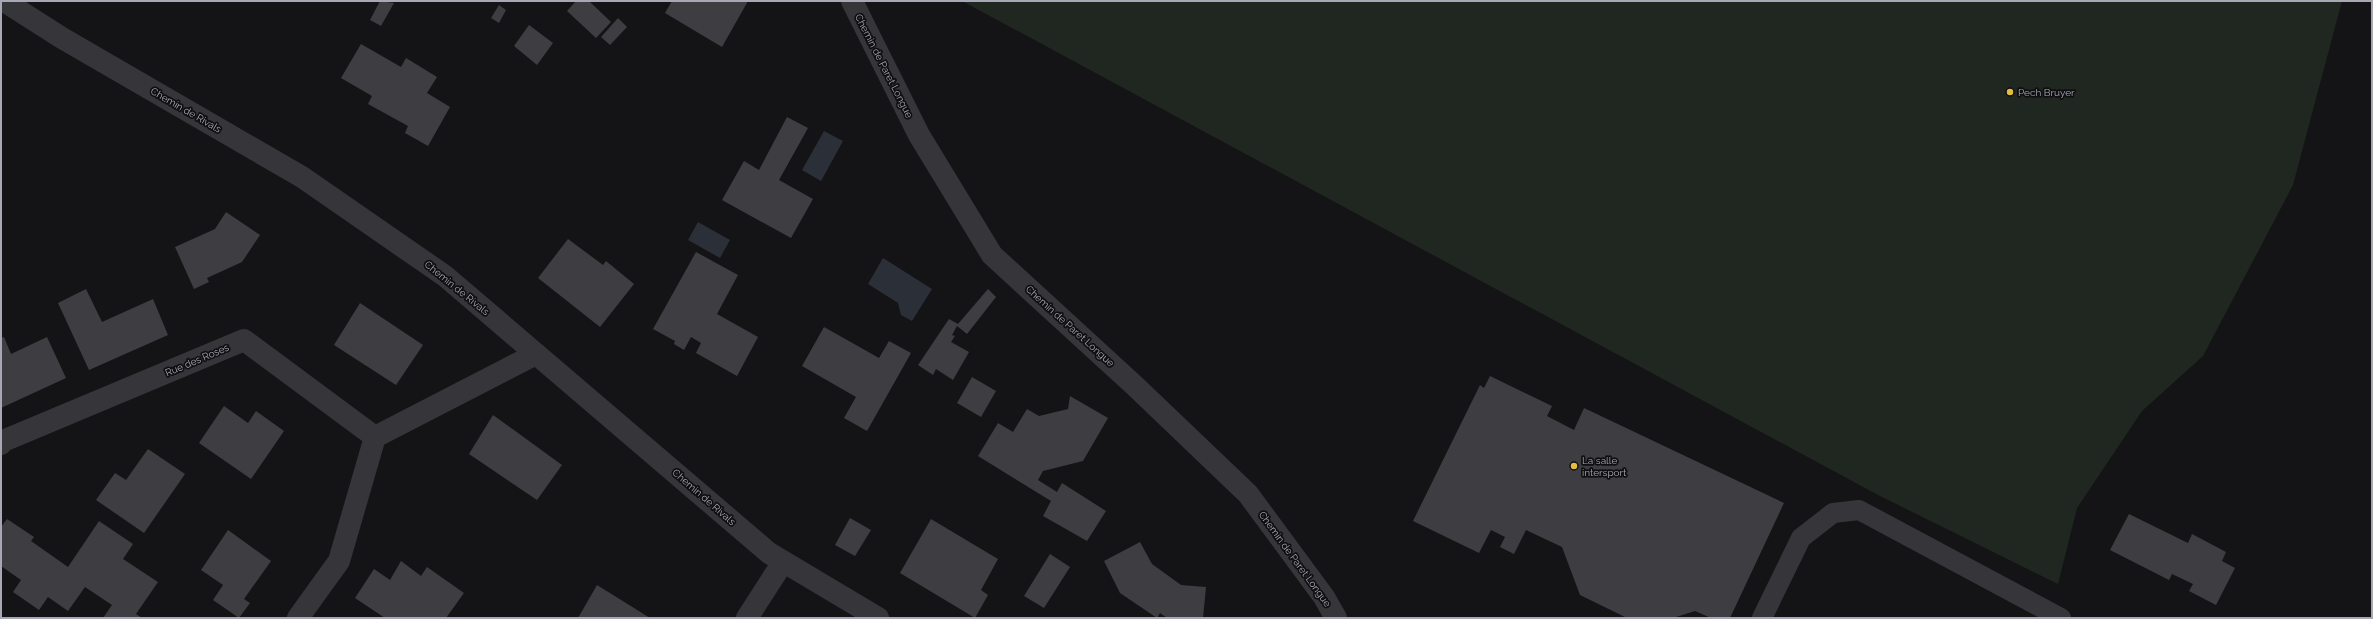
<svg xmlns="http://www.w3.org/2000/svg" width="2373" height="619" font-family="Raleway,sans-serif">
	<rect width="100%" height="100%" fill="#141315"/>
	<path fill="#202721" d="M962,1H2342L2293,185L2203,356L2142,411L2077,508L2058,584L1878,495Z"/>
	<g fill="#2b3038">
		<path d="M824,131L843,141L821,181L802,170Z"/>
		<path d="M698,222L730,240L720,258L688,240Z"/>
		<path d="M883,258L932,289L912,321L901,315L898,303L868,284Z"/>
	</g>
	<g fill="#3e3e42">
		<path d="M380,1L394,3L381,26L370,20Z"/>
		<path d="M576,1H589L611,22L596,38L567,11Z"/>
		<path d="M672,1H748L722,47L665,13Z"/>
		<path d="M499,5L506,10L499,23L491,18Z"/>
		<path d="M618,18L627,27L610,45L601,37Z"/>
		<path d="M529,25L553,43L537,65L514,46Z"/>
		<path d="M361,44L401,67L406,58L437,77L427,93L450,107L428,146L405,133L408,126L368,104L372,96L341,78Z"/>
		<path d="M787,117L808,128L779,180L813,199L791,238L722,200L744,161L759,170Z"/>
		<path d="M226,212L260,235L242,262L207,278L209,282L194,289L175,247L215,229Z"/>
		<path d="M568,239L603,265L606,261L634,284L600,327L538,278Z"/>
		<path d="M696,252L738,275L717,314L758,337L737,376L696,353L701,343L691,337L684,350L674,344L675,341L653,329Z"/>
		<path d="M86,289L102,322L153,299L168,335L89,370L58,303Z"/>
		<path d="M988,289L996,297L967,334L957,326L952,335L955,336L951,342L969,352L953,380L936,369L933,375L918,365L949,319L958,324Z"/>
		<path d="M360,303L423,345L396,385L334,345Z"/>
		<path d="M824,327L879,358L889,341L911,353L867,431L844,418L856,397L802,366Z"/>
		<path d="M4,337L11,354L47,337L66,378L1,408V338Z"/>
		<path d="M1490,376L1552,406L1547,416L1574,430L1584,408L1784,503L1730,618H1711L1695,611L1673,618H1627L1580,595L1562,547L1526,530L1514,554L1500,547L1505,537L1491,530L1479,553L1413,521L1480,385L1484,388Z"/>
		<path d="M972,377L996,391L981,417L957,403Z"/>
		<path d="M1070,396L1108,418L1083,461L1043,471L1038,480L1057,492L1062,483L1106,511L1087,541L1043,516L1051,501L978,456L998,423L1013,432L1027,409L1039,416L1068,409Z"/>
		<path d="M224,406L248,423L256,411L284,431L251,479L199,443Z"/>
		<path d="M493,415L562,465L537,500L469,454Z"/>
		<path d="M148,449L185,474L144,533L96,500L115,473L126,480Z"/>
		<path d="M2129,514L2188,543L2192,534L2226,552L2222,561L2235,568L2216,605L2189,591L2193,584L2172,574L2169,580L2110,550Z"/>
		<path d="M850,518L871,530L855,556L835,545Z"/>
		<path d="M7,519L34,537L31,541L68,567L99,521L133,544L123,559L158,582L136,614L142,618H103L112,605L85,587L68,611L48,597L39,610L13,592L21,580L1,566V527Z"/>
		<path d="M931,519L998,559L981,590L988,595L975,618L900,573Z"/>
		<path d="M228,530L271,561L244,599L250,603L239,618L213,600L223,585L201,570Z"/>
		<path d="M1140,542L1152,564L1181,585L1206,587L1203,618H1167L1160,613L1157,618L1120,593L1104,561Z"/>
		<path d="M1050,554L1070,567L1044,608L1024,596Z"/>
		<path d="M401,561L421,576L427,567L464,593L446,618H385L355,598L374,569L390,580Z"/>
		<path d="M597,585L650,618H578Z"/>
	</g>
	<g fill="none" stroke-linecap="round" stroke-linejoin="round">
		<path stroke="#35353a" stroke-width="20" d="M1762,618L1801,538L1833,513L1859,510L2061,618"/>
		<g stroke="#35353a" stroke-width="22">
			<path d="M4,1L62,38L302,177L445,276L769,553L878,618"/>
			<path d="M852,1L919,135L992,255L1135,386L1248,494L1324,597L1336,618"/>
			<path d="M1,444L3,441L244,340L375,437"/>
			<path d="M298,618L339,561L375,437L536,354"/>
			<path d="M747,618L783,562"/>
		</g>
	</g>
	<g fill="#e3bd3d" stroke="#0f0e10" stroke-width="1.5">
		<circle cx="2010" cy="92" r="4"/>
		<circle cx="1574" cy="466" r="4"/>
	</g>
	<g text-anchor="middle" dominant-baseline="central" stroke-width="3.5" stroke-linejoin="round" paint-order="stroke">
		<g font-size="10" fill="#a6a9b4" stroke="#0f0e10">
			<text transform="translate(884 66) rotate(63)">Chemin de Paret Longue</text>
			<text transform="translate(186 110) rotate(30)">Chemin de Rivals</text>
			<text transform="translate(457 288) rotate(39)">Chemin de Rivals</text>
			<text transform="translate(1070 326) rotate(42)">Chemin de Paret Longue</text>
			<text transform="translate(197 360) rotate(-23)">Rue des Roses</text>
			<text transform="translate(704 497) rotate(41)">Chemin de Rivals</text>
			<text transform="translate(1295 559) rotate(54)">Chemin de Paret Longue</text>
		</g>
		<g font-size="10" fill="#a6a9b4" stroke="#0f0e10" text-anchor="start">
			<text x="2018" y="92">Pech Bruyer</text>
			<text x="1582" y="460">La salle<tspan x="1582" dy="12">intersport</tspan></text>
		</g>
	</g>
	<rect width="2373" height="619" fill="none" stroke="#a6a9b4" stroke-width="4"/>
</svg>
